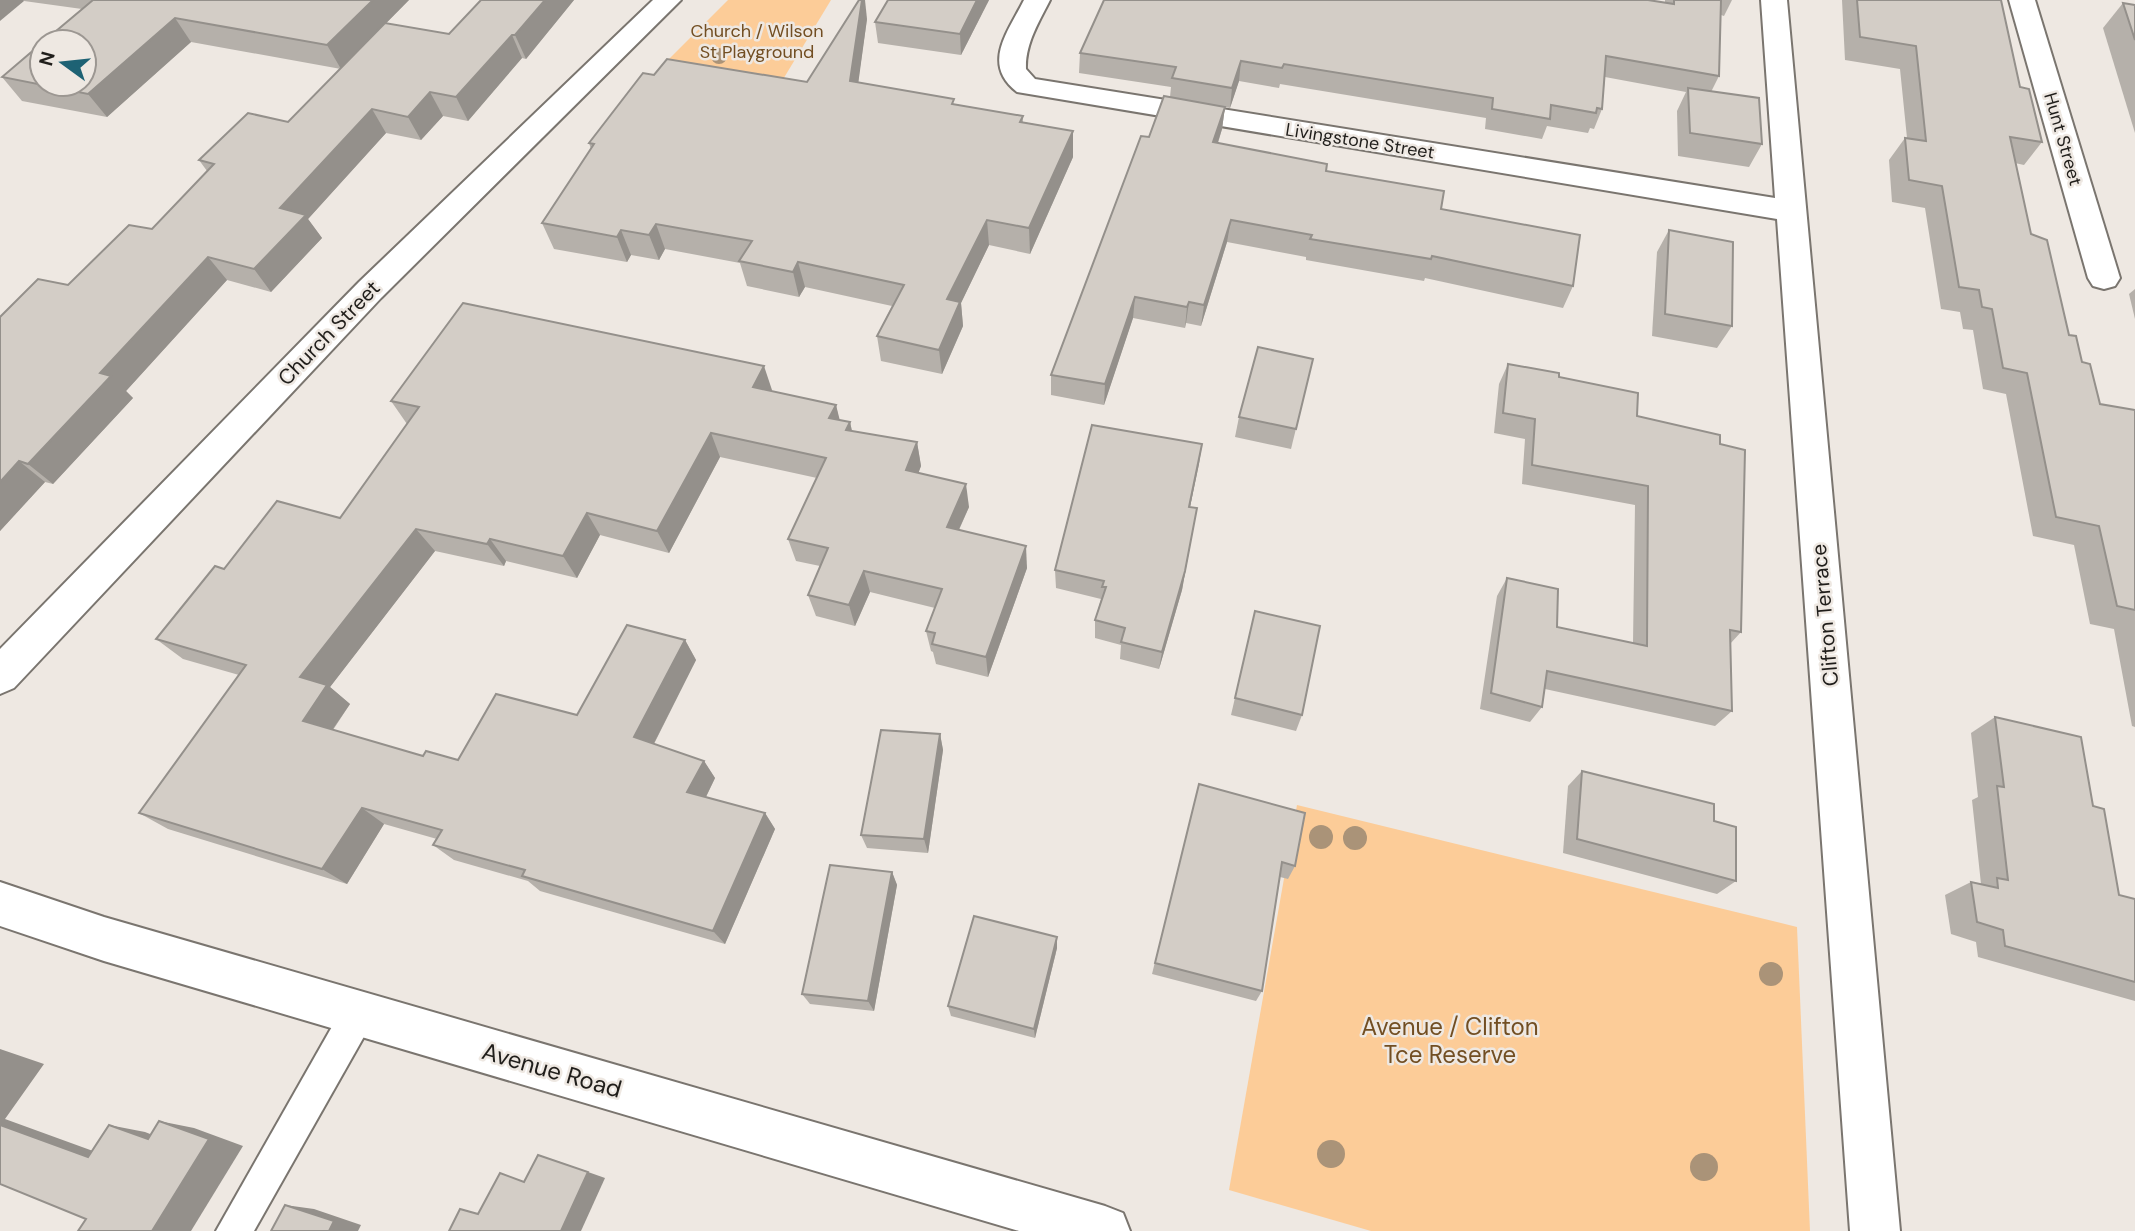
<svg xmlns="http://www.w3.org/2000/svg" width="2135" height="1231" font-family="'DM Sans',sans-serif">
	<rect width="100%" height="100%" fill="#eee8e2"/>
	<g fill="#fccc98">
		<path d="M728,0H831L779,86L661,67Z"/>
		<path d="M1297,805L1797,927L1810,1231H1371L1229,1190Z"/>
	</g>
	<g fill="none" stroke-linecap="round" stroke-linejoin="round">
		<defs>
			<path id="lane" d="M358,997L370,1002L375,1014L370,1026L254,1231H216L346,1002Z"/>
			<g id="street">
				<path d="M1024,0H1050C1039,22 1025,44 1026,69L1035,79L1775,198L1761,0H1787L1900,1231H1850L1777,219L1017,92C981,64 1008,32 1024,0Z"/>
				<path d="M2009,0H2035L2120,278L2115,286L2104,289L2093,286L2088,278Z"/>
				<path d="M0,882L104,917L1105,1206L1123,1213L1130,1231H1019L104,961L0,926Z"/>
			</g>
			<path id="secondary" d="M653,0H681L381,298L14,688L0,694V649L359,282Z"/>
		</defs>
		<use href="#lane" stroke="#7a756f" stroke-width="4"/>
		<use href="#street" stroke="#7a756f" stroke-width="4"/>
		<use href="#secondary" stroke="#7a756f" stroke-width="4"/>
		<use href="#lane" fill="#fff" fill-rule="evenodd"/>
		<use href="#street" fill="#fff" fill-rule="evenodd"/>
		<use href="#secondary" fill="#fff" fill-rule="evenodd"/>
	</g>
	<g fill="#aa9378">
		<circle cx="719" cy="56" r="8"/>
		<circle cx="1321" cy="837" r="12"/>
		<circle cx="1355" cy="838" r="12"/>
		<circle cx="1771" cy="974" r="12"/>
		<circle cx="1331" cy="1154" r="14"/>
		<circle cx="1704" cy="1167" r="14"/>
	</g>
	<g fill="#b5b0aa">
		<path d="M0,0H409L386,23L449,34L481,0H574L526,59L522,58L468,121L443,116L421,140L386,133L308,219L322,238L271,292L227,280L126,391L133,398L53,484L45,482L0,531V317L68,285L152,229L207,171L199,160L288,122L341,69L191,42L107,117L22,101L2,77L82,9L24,1Z"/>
		<path d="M888,0H989L961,55L878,43L875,22Z"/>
		<path d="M1665,0H1732L1724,16L1721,15L1719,76L1711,92L1762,144L1749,167L1678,156L1677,111L1686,92L1605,77L1602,109L1594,129L1590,128L1588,133L1547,126L1542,139L1485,129L1486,118L1280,84L1279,88L1239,81L1230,108L1225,107L1222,129L1218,143L1326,171L1441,209L1573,286L1563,308L1425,278L1424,281L1306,260V257L1227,242L1201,326L1186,323L1185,328L1133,318L1104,405L1051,395V375L1149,137L1170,97L1171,87L1079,73L1080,53L1665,3Z"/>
		<path d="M1842,0H2001L2020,87L2042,142L2024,165L2015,163L2031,234L2069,335L2100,404L2135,410V727L2132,726L2114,629L2090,624L2074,545L2033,536L2006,394L1983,389L1973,330L1963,329L1960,312L1941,309L1925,208L1892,202L1889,160L1905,138H1907L1900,69L1845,60Z"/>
		<path d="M2123,3L2135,5V133L2103,28Z"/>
		<path d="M867,19L858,82L954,104L1023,116V122L1073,131V157L1030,254L989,245L961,303L963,326L942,374L881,361L877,336L892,306L805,287L799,297L747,286L740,263L665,249L659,260L631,255L627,262L554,249L542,223L591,149L589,143L654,75L807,82Z"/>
		<path d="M1669,230L1732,326L1717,348L1652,336L1657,252Z"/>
		<path d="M2135,289V319L2129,294Z"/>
		<path d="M1313,359L1291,449L1235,437L1239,417Z"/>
		<path d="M1508,364L1559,377L1637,416L1720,444L1741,632L1730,644L1732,711L1715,726L1545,689L1542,707L1530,722L1480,709L1497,596L1507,578L1557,627L1633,643L1635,505L1522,484L1525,439L1494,433L1499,384Z"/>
		<path d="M772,390V391L836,405L839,420L850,422L852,431L917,442L921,466L918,473L969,507L959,530L1027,568L988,677L936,664L933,652L931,651L926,631L935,608L870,592L855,626L816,616L808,595L820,566L796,561L788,539L817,478L720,457L669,553L600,535L577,578L506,561L504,566L435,551L330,687L350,704L333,730L423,756L458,760L577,715L685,640L696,660L654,744L704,761L715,778L706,797L765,813L775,829L725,944L540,891L528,881L454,860L433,845L437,839L384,824L347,884L168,829L139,813L239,675L183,659L156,639L224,569L340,518L407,424L391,401Z"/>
		<path d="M1202,444L1190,507L1193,528L1182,590L1159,669L1120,659L1121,645L1095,638V620L1101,599L1056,588L1055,570Z"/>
		<path d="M1255,611L1302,715L1296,731L1231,715Z"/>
		<path d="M1995,717L2093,806L2119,895L2135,899V1001L1978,957L1976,942L1951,934L1945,895L1971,882L1981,884L1972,800L1978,797L1971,733Z"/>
		<path d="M940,734L943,750L928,853L867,848L861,835Z"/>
		<path d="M1582,771L1714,821L1736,881L1717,894L1563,853L1568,786Z"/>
		<path d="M1199,784L1295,866L1288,879L1280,877L1262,991L1256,1001L1152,974Z"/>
		<path d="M892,872L897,885L874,1011L810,1004L802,994Z"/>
		<path d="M1057,937V948L1035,1038L951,1016L948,1006Z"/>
	</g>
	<g fill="#94908b">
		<path d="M0,0H23L24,1L0,21Z"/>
		<path d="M373,0H409L341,69L327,45Z"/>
		<path d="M545,0H574L526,59L515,35Z"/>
		<path d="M862,0H865L867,19L855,107L850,81Z"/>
		<path d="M977,0H989L961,55L960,34Z"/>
		<path d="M175,18L191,42L107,117L88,94Z"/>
		<path d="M512,35L522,58L468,121L456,97Z"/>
		<path d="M1241,61L1239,81L1230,108L1232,88Z"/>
		<path d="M430,92L443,116L421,140L408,117Z"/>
		<path d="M1225,107L1222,129L1211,164L1213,142Z"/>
		<path d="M372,109L386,133L308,219L322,238L271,292L254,269L280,208Z"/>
		<path d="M1073,131V157L1030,254L1029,228Z"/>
		<path d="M987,220L989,245L961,303L963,326L942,374L939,350L947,299Z"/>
		<path d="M1231,220L1227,242L1201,326L1204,305Z"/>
		<path d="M656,224L665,249L659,260L649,235Z"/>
		<path d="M621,230L631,255L627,262L617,237Z"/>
		<path d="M208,257L227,280L126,391L133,398L53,484L28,464L100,373Z"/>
		<path d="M798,262L805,287L799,297L793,272Z"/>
		<path d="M1135,297L1133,318L1104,405L1105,384Z"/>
		<path d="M1189,302L1186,323L1185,328L1187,307Z"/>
		<path d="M764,366L772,390L761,411L753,387Z"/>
		<path d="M836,405L842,429L829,418Z"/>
		<path d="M850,422L855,446L846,430Z"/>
		<path d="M711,433L720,457L669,553L657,531Z"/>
		<path d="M917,442L921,466L911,493L906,470Z"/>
		<path d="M1202,444L1199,464L1186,526L1189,507Z"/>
		<path d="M19,461L45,482L0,531V482Z"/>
		<path d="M966,484L969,507L950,549L947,527Z"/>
		<path d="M1197,508L1182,590L1159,669L1162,652Z"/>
		<path d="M587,513L600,535L577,578L563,556Z"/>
		<path d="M416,529L435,551L330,687L350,704L326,739L303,721L300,677Z"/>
		<path d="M490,539L506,561L504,566L487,544Z"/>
		<path d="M1026,546L1027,568L988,677L986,657Z"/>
		<path d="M864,571L870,592L855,626L849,605Z"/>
		<path d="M685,640L696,660L648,755L634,737Z"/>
		<path d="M940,734L943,750L928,853L924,839Z"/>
		<path d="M704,761L715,778L700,809L687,792Z"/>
		<path d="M362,808L384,824L347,884L322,869Z"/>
		<path d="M765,813L775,829L725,944L713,931Z"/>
		<path d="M892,872L897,885L874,1011L868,1001Z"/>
		<path d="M1057,937V948L1035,1038L1034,1029Z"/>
		<path d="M0,1049L44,1064L5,1119L126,1163L88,1157L0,1125Z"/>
		<path d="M159,1121L194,1128L243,1146L191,1231H152Z"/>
		<path d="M109,1125L145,1132L183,1147L148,1139Z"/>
		<path d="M557,1161L605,1178L581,1231H561Z"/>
		<path d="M285,1205L314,1209L361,1225L358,1231H329Z"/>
	</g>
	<g fill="#d3cdc6" stroke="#94908b" stroke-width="2">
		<path d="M93,0H373L327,45L175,18L88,94L2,77L42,43V84H84V42H43Z"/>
		<path d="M481,0H545L515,35H512L456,97L430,92L408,117L372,109L280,208L306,215L254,269L208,257L100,373L111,376L28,464L19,461L0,482V317L38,279L68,285L129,225L152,229L214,164L199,160L248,113L288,122L385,23L449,34Z"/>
		<path d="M859,0H862L850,81L954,99L952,104L1023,116L1020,122L1073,131L1029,228L987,220L947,299L960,302L939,350L877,336L904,285L798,262L793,272L739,261L752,241L656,224L649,235L621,230L617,237L542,223L594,144L589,143L643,73L654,75L667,59L807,82Z"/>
		<path d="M888,0H977L960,34L875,22Z"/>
		<path d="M1104,0H1648L1674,4V0H1721L1719,76L1606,56L1602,109L1597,108L1596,113L1551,105L1550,119L1492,109L1493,98L1284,64L1282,68L1241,61L1232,88L1172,78L1176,67L1080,53Z"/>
		<path d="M1857,0H2001L2020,87L2029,89L2042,142L2010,137L2031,234L2047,240L2069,335L2076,336L2082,362L2090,364L2100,404L2135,410V610L2117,606L2099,526L2056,517L2027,373L2003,368L1992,309L1982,307L1979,290L1959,287L1942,186L1909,180L1905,138L1926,141L1916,46L1860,37Z"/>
		<path d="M2123,3L2135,5V40Z"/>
		<path d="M1688,88L1759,98L1762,144L1690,133Z"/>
		<path d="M1164,96L1225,107L1213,142L1327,164L1326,171L1444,191L1441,209L1580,235L1573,286L1432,256L1431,259L1310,239L1312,235L1231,220L1204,305L1189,302L1187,307L1135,297L1105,384L1051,375L1141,136L1149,137Z"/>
		<path d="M1669,230L1733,242L1732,326L1665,314Z"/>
		<path d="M463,303L764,366L753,387L836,405L829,418L850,422L846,430L917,442L906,470L966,484L947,527L1026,546L986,657L932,644L935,633L926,631L942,589L864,571L849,605L808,595L828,548L788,539L826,458L711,433L657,531L587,513L563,556L490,539L487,544L416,529L300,677L327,685L303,721L423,756L426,751L458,760L496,694L577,715L627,625L685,640L634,737L704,761L687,792L765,813L713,931L522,876L525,870L433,845L442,830L362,808L322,869L139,813L246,665L156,639L215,566L224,569L277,501L340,518L419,407L391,401Z"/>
		<path d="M1258,347L1313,359L1296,429L1239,417Z"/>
		<path d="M1508,364L1559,373V377L1638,393L1637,416L1720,435V444L1745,450L1741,632L1730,630L1732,711L1547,671L1542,707L1491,693L1507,578L1558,589L1557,627L1647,646L1648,486L1532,465L1535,419L1503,413Z"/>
		<path d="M1092,425L1202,444L1189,507L1197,508L1185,571L1162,652L1121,642L1125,628L1095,620L1106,587H1102L1104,581L1055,570Z"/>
		<path d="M1255,611L1320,626L1302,715L1235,698Z"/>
		<path d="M1995,717L2081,737L2093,806L2104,809L2119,895L2135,899V982L2005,946L2003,930L1977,922L1971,882L1998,888L1997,878L2008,880L1997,786L2004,787Z"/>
		<path d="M881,730L940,734L924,839L861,835Z"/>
		<path d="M1582,771L1714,804V821L1736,827V881L1577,839Z"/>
		<path d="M1199,784L1305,813L1295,866L1282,862L1262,991L1155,963Z"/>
		<path d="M830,865L892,872L868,1001L802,994Z"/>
		<path d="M974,916L1057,937L1034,1029L948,1006Z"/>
		<path d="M159,1121L209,1139L152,1231H78L86,1219L0,1184V1125L88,1157L109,1125L148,1139Z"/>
		<path d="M538,1155L588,1172L561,1231H449L460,1209L478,1214L500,1173L524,1182Z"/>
		<path d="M285,1205L334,1221L329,1231H271Z"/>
	</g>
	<g text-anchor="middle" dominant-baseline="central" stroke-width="5" stroke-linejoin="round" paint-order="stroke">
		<g font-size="18" fill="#724e22" stroke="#eee8e2">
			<text x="757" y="31">Church / Wilson<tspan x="757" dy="21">St Playground</tspan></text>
		</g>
		<g font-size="18" fill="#201e1b" stroke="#eee8e2">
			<text transform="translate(2063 139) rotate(74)">Hunt Street</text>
			<text transform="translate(1360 141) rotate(9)">Livingstone Street</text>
		</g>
		<g font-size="21" fill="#201e1b" stroke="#eee8e2">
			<text transform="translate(329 333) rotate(-46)">Church Street</text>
			<text transform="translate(1825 615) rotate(-95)">Clifton Terrace</text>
		</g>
		<g font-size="24" fill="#724e22" stroke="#eee8e2">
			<text x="1450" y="1026">Avenue / Clifton<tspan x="1450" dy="28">Tce Reserve</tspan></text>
		</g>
		<g font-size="24" fill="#201e1b" stroke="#eee8e2">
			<text transform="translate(552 1070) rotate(16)">Avenue Road</text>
		</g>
	</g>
	<g transform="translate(63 63) rotate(285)"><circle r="33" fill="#eee8e2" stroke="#9c9792" stroke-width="2"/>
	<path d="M0-5L12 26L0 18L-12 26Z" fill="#1e6274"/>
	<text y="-10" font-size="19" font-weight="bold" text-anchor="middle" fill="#201e1b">N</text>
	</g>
</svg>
